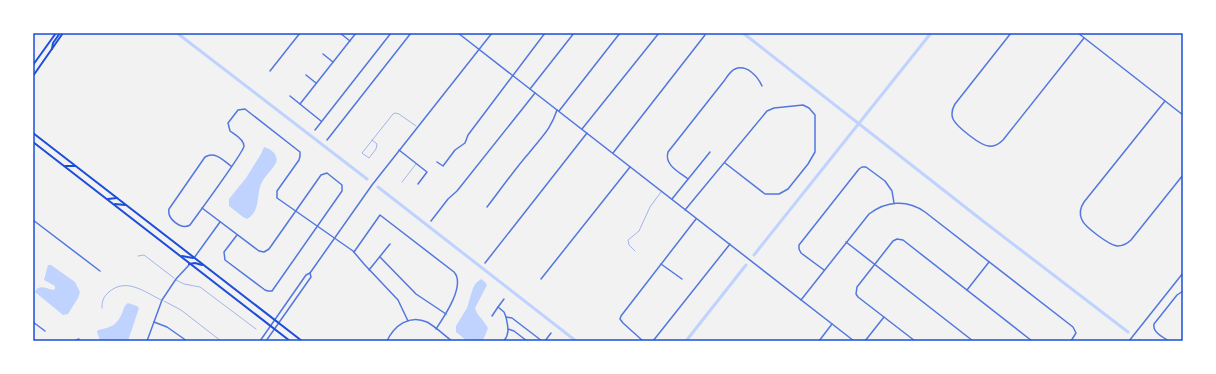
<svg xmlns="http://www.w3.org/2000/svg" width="1216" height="374" font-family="'DejaVu Sans',sans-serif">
	<rect width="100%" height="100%" fill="#f2f2f2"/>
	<g fill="#bfd3fe">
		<path d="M264,147C271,149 279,155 276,163C272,170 264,177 261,184C256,196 261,211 247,219L243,217L229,206V199L246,178L261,154Z"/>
		<path d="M48,265H51L75,282L80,292L78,298L68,314L63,315L35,292C38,284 46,288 53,290L55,289V286L44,280Z"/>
		<path d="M481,279L485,282L487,285L475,308C477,316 484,320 488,328L484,338L481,341H467L456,332V326L467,308L473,288L476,283Z"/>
		<path d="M128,303L137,306L139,308L128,341H100L97,332L98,330C113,327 117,325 123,311C124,307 125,305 128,303Z"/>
	</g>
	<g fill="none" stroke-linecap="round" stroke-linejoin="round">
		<g stroke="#bfd3fe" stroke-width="3">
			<path d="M177,33L367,179"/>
			<path d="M743,33L983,221L1128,332"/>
			<path d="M378,187L576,341"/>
			<path d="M754,255L931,33"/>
			<path d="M1139,340L1140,341"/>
			<path d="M686,341L746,265"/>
		</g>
		<g stroke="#5277de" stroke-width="0.5">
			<path d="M372,140L377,144L376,149L369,158L362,153L393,114L395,113L399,114L416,126"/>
			<path d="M402,182L416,164"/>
			<path d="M635,251L629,245L628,240L639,231L650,207L661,192"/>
			<path d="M138,256L144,255L174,278"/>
			<path d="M176,280L184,284L200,287L256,329"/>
			<path d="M164,301L181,310L221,341"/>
			<path d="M102,308C102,301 103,297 109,292C126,277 145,292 161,300"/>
		</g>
		<g stroke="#5277de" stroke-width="1.5">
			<path d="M340,33L350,41"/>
			<path d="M1011,33L955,104C952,109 951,114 953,119C957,127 981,146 989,146C995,147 999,144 1003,140L1084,38"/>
			<path d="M323,54L333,62"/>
			<path d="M270,71L300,33"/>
			<path d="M306,75L316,83"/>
			<path d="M530,89L574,33"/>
			<path d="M290,96L321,121"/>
			<path d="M1165,101L1084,202C1080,208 1079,214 1082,220C1085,227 1109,245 1117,246C1123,246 1127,244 1131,240L1183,175"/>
			<path d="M300,104L356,33"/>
			<path d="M559,111L620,33"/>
			<path d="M582,129L659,33"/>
			<path d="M315,130L391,33"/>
			<path d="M327,140L411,33"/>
			<path d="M399,150L427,172L418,184"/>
			<path d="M613,153L705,35"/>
			<path d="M437,162L443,166L455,150L465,143L468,135L545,33"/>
			<path d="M231,166C223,160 215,151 205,157L169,209C167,219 181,230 190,225C197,215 244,152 244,146C244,139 234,134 230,131L228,123L238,110L245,109L300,152V156L299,160L277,191V198L353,251L364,264L398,300L408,321"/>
			<path d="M688,179C679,172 664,165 668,152L724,81C727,77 730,71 735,69C747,64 758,77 762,86"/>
			<path d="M672,199L710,152"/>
			<path d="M487,207C501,189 514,170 529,153C542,136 550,131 557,110"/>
			<path d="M202,208L259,251L264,252L269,249L321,175L327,173L342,185V191L272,291H268L265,290L225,260L224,252L237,235"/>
			<path d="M685,210L767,111L774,108L803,105L809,108L815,115V152L808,164L788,189L779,194H765L725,163"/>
			<path d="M33,220L100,271"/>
			<path d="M431,221L448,199L457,191L535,93"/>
			<path d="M846,242L973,341"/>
			<path d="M354,252L380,215L454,272C466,285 444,317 436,329"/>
			<path d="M380,257L416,294L446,314"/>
			<path d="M194,258L220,222"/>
			<path d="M485,263L587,133"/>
			<path d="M661,264L682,279"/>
			<path d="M369,270L390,244"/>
			<path d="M824,270L801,253L799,249V245L859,169L862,167H866L885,181L892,191L894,203"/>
			<path d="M541,279L630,167"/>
			<path d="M967,290L989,262"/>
			<path d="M504,299L498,307L504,312L506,317"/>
			<path d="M801,300L869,214C886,201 907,199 925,212L1073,327L1076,333L1071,341"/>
			<path d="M492,316L498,307"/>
			<path d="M33,322L45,331"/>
			<path d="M154,322L167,327L187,341"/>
			<path d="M508,329L514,331L527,341"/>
			<path d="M74,341L79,339"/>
			<path d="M147,341L162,300L176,279L189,265"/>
			<path d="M387,341C394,326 409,314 427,322C436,327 444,335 452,341"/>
			<path d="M504,341C510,333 508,327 506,317L512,318L542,341"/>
			<path d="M545,341L551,333"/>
			<path d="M643,341L623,323L620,319L621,316L696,219"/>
			<path d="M653,341L730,244"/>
			<path d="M819,341L832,324"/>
			<path d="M865,341L884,317"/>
			<path d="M915,341L858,297L856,294L857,287L893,241L897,239L903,240L1032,341"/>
			<path d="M1169,341C1163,337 1152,332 1154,324L1177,295L1183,291"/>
		</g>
		<g stroke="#5277de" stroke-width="1.5">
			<path d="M458,33L854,341"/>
			<path d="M1078,33L1183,115"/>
			<path d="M260,341L306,275L310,273L372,185L492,33"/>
			<path d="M266,341L311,277L310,273"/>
			<path d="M1129,341L1183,273"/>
		</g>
		<g stroke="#1d4ed8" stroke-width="2">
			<path d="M33,133L302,341"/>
			<path d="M33,142L290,341"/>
			<path d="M65,166H75"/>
			<path d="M108,199L117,198"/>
			<path d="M115,204L125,205"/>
			<path d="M182,256L193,258"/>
			<path d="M189,264L195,263L202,265"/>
		</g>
		<g stroke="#1d4ed8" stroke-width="2">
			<path d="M52,49L53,43L60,33"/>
			<path d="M33,65L56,33"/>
			<path d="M33,76L63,33"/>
		</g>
	</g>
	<rect width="1216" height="374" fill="none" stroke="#ffffff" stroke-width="68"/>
	<rect x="34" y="34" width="1148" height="306" fill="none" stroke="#1d4ed8" stroke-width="1.5"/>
</svg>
